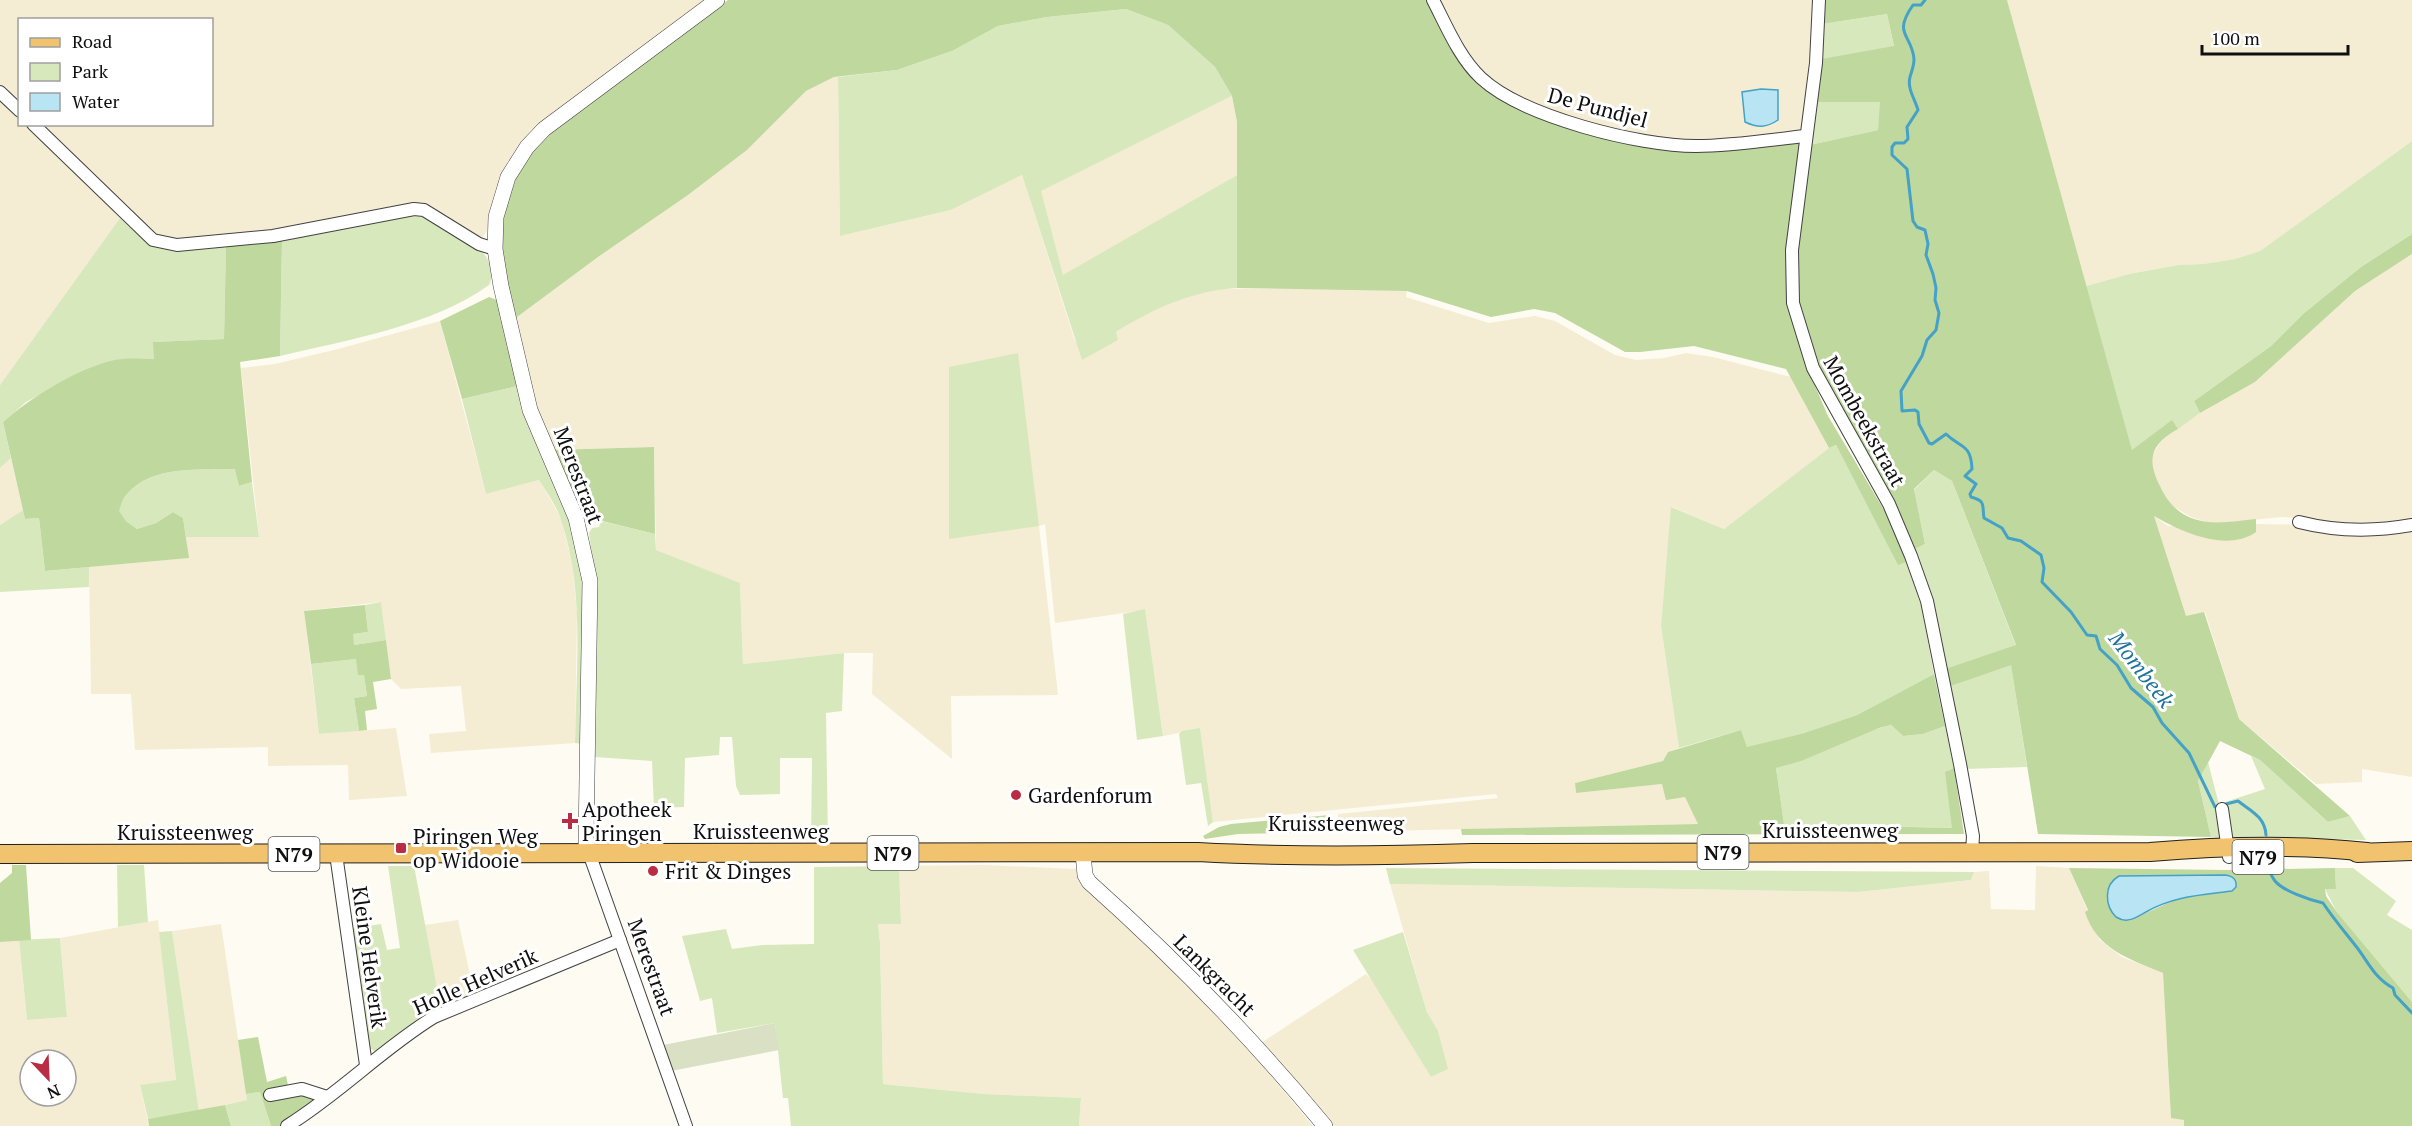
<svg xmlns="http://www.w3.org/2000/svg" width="2412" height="1126" font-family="'PT Serif',serif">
	<rect width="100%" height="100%" fill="#fefbf2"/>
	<g fill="#f4edd3" fill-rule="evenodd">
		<path d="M0,0H709L621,65L563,105L532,130L515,150L506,165L496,189L487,230L482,239L308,227L187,242L152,235L36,125L212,124V20H20L19,108L0,89Z"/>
		<path d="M1436,0H1812L1811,42L1801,132L1724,141H1673L1635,136L1566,117L1526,103L1497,86L1473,65Z"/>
		<path d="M2007,0H2412V141L2260,251L2235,259L2203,264L2178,265L2129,274L2086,286Z"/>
		<path d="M834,77H838L840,236L951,210L1022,175L1075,341L1116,332L1147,313L1172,301L1211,289L1310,288L1407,291L1406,297L1489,323L1535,316L1555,321L1615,355L1636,360L1664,358L1686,353L1713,357L1791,377L1829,448L1724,529L1672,507L1661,626L1679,748L1668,752L1663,761L1575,783L1576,793L1662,784L1685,797L1699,824L1337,832L1338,814L1498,798L1496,794L1213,822L1200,729L1163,736L1145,610L1055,623L1045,524L1039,526L1058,695L951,696L952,759L872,694L873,653H844L743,664L740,584L656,550L654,447L552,450L534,400L513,320L598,257L688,195L747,150L806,91Z"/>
		<path d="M1232,96L1237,122V175L1063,276L1040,191Z"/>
		<path d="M0,99L19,118L20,124L26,125L120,218L0,385Z"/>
		<path d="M2412,254V521L2357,528L2302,518L2281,517L2212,524L2191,517L2169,504L2152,470L2151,458L2159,444L2168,435L2200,413L2255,382L2355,291Z"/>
		<path d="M440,321L486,494L539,480L561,518L572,563L577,613L575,743L431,753L429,734L466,731L461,686L401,689L391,679L381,602L304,611L319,734L396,728L407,796L349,800L348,765L268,766V747L135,750L131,694H91L89,567L188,558L186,537L259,536L241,368L275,364L338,349Z"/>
		<path d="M11,458L23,510L0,525V468Z"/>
		<path d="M2153,515L2168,526L2256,532V524L2412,527V777L2362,769V782L2316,784L2239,719L2205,612L2186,617Z"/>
		<path d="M985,865L1076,869L1084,885L1182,980L1261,1064L1313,1126H1079L1081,1098L984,1094L883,1084L880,942L878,924L901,923L899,866Z"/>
		<path d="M2036,866L2069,868L2100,940L2122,957L2163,973L2171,1117L2184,1120V1126H1333L1261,1043L1366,974L1376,984L1431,1077L1447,1069L1438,1032L1427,1012L1390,884L1858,892L1971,880L1974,872L1989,871L1991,909L2035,910Z"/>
		<path d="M158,920L176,1081L140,1086L149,1126H0V942L19,940L27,1020L67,1017L60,938ZM30,1060H66V1096H30Z"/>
		<path d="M458,920L474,993L441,1008L425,925Z"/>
		<path d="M221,924L247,1100L199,1111L172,931Z"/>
	</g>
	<g fill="#d8e8bd">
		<path d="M1126,9L1168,25L1215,67L1232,96L1041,191L1063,275L1237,175V288C1191,291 1155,308 1116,332L1118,340L1082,360L1022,175L951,210L840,236L838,77L897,70L952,51L998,26L1047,17Z"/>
		<path d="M1887,14L1894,47L1822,59V24Z"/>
		<path d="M1815,102H1881L1878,130L1810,145Z"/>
		<path d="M2412,141V234L2361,267L2303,314L2271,346L2194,401L2200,413L2178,429L2172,421L2132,451L2086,286L2129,274L2178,265L2203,264L2235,259L2260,251Z"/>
		<path d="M414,214C427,215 475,244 484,254C491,262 494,276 489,285C432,326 347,340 280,356L282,239Z"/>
		<path d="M120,218C135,233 149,246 171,250L226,246L224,339L154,342L155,359L120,360L66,381L26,402L3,422L11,458L0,468V385Z"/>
		<path d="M1018,353L1039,526L949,539V367Z"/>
		<path d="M517,386L575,533L583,563V744L575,743C576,670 585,590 561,520C557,506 546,492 539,480L486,494L462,399Z"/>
		<path d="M1836,445L1898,564L1906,562L1921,605L1934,674L1857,715L1804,733L1747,748L1741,730L1679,748L1661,626L1671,507L1724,529L1829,448Z"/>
		<path d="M236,469L239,486L252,482L259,537H186L183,518L173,512L156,523L137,529L126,521L118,511C121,505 123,498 127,494C151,465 202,470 236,469Z"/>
		<path d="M1934,470L1952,481L2016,646L1945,669L1913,550L1925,544L1914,490Z"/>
		<path d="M23,510L25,519L39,518L45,571L89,567V587L0,592V525Z"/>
		<path d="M601,521L655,534L656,550L740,583L743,664L844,653L842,711L826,713L828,842H811L812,758H780V794L740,795L736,786L732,737H720L719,755L685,758L684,807L654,808L652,761L595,757L597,593L589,533L592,528L599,527Z"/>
		<path d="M381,602L386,640L354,645L352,634L368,632L365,605Z"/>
		<path d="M1145,609L1163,736L1137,740L1123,614Z"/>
		<path d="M356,659L364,674L367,696L354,698L359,731L319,734L311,664Z"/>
		<path d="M2011,664L2027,767L1965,769L1948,687Z"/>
		<path d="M1891,725L1903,736L1923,734L1945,726L1954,768L1946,772L1953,828L1784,824L1776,768C1815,757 1851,734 1891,725Z"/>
		<path d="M1200,728L1213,822L1208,826L1201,783L1186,785L1179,734L1182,731Z"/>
		<path d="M2251,756L2260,760L2328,822L2350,816L2366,840L2233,837L2225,802L2265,789Z"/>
		<path d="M2208,762L2222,816V838L2211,837L2198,781Z"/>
		<path d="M117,865H144L148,922L118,927Z"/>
		<path d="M388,866H414L441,1008L376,1052L367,1046L349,929L381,924L387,950L400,948Z"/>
		<path d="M899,866L901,924H878L880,942L883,1084L984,1094L1081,1098L1079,1126H791L788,1098H783L775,1023L717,1033L712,998L700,1001L682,936L726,929L732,949L762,945L814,944V867Z"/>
		<path d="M1386,868L1974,872L1971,880L1858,892L1390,884Z"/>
		<path d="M2335,868H2353L2396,901L2387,915L2412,930V1002L2336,911L2325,889L2336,888Z"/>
		<path d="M172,931L199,1111L148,1119L140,1085L176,1080L159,932Z"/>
		<path d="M1403,932L1427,1012L1438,1031L1448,1069L1431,1077L1353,950Z"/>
		<path d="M60,938L67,1017L27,1020L19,940Z"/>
		<path d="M260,1092L271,1126H231L225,1105L247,1100L246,1094Z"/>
	</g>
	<g fill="#bed89d" fill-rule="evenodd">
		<path d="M728,0H1430L1498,96L1643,143H1800L1792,320L1806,365L1828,416L1890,520L1906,562L1898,565L1836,445L1829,448L1786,369L1694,346L1640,352H1625L1555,313L1534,309L1491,317L1407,291L1237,288V122L1232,96L1215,67L1168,25L1126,9L1047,17L998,26L952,51L897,70L834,77L806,91L747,150L688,195L598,257L513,320L499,237L513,178L532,152L551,133L608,88Z"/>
		<path d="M1823,0H2007L2132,450L2172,420L2178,429C2151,444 2146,459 2160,486C2167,501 2175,511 2191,518C2212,526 2234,521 2256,519V532C2226,553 2180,531 2154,516L2186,616L2204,612L2239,719L2350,816L2328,822L2260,760L2220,741L2198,781L2211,837L2038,834L2011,665L1948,687L1945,669L2016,645L1952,481L1934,470L1914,489L1925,544L1913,550L1817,368L1797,300L1796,266L1800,221L1810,145L1878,130L1880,102H1815L1821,59L1894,46L1887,14L1822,24Z"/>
		<path d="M2412,234V254L2355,291L2255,382L2200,413L2194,401L2271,346L2303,314L2361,267Z"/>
		<path d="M282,239L280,356L240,362L252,482L239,486L235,469C202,470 151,465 127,494C123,498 121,505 119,511L126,521L137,529L156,523L173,512L183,518L189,558L45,571L39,518L25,519L3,422C30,398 85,363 122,359C132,358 144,359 154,359L153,342L224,339L226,246Z"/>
		<path d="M489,297L497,300L517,386L462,399L440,321Z"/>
		<path d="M654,447L655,534L594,519L565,482L552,450Z"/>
		<path d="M365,605L368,632L353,634L354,645L386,640L391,679L373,682L377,709L365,711L367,730L359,731L354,698L367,696L364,675H358L356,659L311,664L304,611Z"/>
		<path d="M1934,674L1945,726L1923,734L1903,736L1891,725L1879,728L1801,761L1776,768L1784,824L1952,828L1945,772L1954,768L1964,834L1462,835L1461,829L1698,824L1685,797L1666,800L1662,784L1576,793L1575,783L1663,761L1668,752L1741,730L1747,747L1804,733L1857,715Z"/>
		<path d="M1330,815L1331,832L1238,834L1205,839L1203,836L1219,827L1231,824Z"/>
		<path d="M12,865H26L31,940L0,942V883L12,873Z"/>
		<path d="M2069,868L2225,870L2335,868L2336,889H2325L2326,896L2336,911L2412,1002V1126H2184V1120L2171,1118L2163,973C2130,959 2097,950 2085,912L2088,910ZM2225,875L2233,878L2203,893L2172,901L2129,921L2116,917C2107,904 2101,886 2119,876Z"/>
		<path d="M258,1037L267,1082L286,1076L290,1095L298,1094L320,1101L281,1126H271L260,1092L246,1094L238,1040Z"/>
		<path d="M225,1105L231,1126H149L148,1119Z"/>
	</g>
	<path fill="#dae0c3" d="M775,1023L779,1050L671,1071L663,1045Z"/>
	<g fill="#b9e4f3" stroke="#44a1c7" stroke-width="1.5">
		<path d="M1761,89L1778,90V120C1766,128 1758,128 1745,122L1742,92Z"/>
		<path d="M2225,875C2233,876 2237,879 2236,887L2232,891C2202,895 2173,896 2146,912C2135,918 2127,924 2116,917C2105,906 2103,885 2119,876Z"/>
	</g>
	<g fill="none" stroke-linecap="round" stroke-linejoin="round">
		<g stroke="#44a1c7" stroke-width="3">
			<path d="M1925,0L1921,5H1913C1892,35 1912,34 1914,59C1914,66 1912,70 1910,77C1907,89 1915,99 1918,110L1907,127L1908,139L1904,143H1895L1892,147V155L1907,169L1913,221L1917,227L1925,230L1928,244L1926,255L1933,274L1936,288L1935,300L1939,313L1936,330L1927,340L1922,356L1901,391L1902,411L1915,410L1918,412L1919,424L1929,443L1932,444L1946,434C1960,448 1971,443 1972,469L1965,476L1976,484L1970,494L1971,497C1986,501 1982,505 1984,518L2002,528L2008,538L2021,541L2041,555L2044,568L2042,582L2071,612L2087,635L2096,636L2100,649L2117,665L2131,688L2153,707L2162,723L2189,753L2215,807L2218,806"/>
			<path d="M2226,804L2238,801C2251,811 2265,817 2266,835"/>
			<path d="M2268,868C2270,872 2272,877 2275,881C2283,891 2310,900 2323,903C2333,918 2344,931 2355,945C2368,961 2374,978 2393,988L2395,995L2412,1013"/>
		</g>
		<defs>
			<g id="minor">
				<path d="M1433,0C1447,27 1459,57 1481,78C1523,117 1639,146 1696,146C1732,146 1769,140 1805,136"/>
				<path d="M1819,0L1816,63L1792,250L1793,303L1813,368L1889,504L1911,556L1927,601L1960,764L1973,836L1972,852"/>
				<path d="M0,92L20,111"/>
				<path d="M33,124L153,240L177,245L273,236L414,209L424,210L479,244L495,249"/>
				<path d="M2299,522C2338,532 2373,532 2412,525"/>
				<path d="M2222,809L2229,857"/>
				<path d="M589,853L686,1126"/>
				<path d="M336,854L366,1065"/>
				<path d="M270,1095L302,1089L327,1097"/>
				<path d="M287,1126C339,1094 382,1049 434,1017L620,940"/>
			</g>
			<g id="tertiary">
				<path d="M589,853L586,843L590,581L576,518L530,410L501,286L495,249L496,217L508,177L527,147L544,129L717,0"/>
				<path d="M1083,853L1085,875L1089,882C1173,957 1253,1039 1325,1126"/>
			</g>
			<g id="primary">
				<path d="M2357,853L2412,851"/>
				<path d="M0,854L1198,852C1290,857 1381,856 1473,853L2150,852C2222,846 2295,844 2367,852"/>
			</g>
		</defs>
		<use href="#minor" stroke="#424242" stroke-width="14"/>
		<use href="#tertiary" stroke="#424242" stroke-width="16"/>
		<use href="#primary" stroke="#202020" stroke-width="20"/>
		<use href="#minor" stroke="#fff" stroke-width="12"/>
		<use href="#tertiary" stroke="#fff" stroke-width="15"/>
		<use href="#primary" stroke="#f2c36f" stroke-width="18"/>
	</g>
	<g fill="#b92d44" stroke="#fff" stroke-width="2">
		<circle cx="1016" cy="795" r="6"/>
		<path d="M567 812h6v6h6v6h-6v6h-6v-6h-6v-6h6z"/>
		<rect x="395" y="842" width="12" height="12" rx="3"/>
		<circle cx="653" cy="871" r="6"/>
	</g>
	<g text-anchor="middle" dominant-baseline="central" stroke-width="6" stroke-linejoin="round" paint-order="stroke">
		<g fill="#fff" stroke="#575757" stroke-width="1.5">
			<rect x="1697.5" y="835" width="51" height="34" rx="4.5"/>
			<rect x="867.5" y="836" width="51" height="34" rx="4.5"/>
			<rect x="268.5" y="837" width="51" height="34" rx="4.5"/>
			<rect x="2232.5" y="840" width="51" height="34" rx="4.5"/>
		</g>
		<g font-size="20" font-weight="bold" fill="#0f0f0f">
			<text x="1723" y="852">N79</text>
			<text x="893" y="853">N79</text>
			<text x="294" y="854">N79</text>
			<text x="2258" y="857">N79</text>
		</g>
		<g font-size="21" fill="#0f0f0f" stroke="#fff">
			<text transform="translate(1598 107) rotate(15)">De Pundjel</text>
			<text transform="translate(1865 421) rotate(61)">Mombeekstraat</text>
			<text transform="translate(579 475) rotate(69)">Merestraat</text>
			<text x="1336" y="823">Kruissteenweg</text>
			<text x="1830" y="830">Kruissteenweg</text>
			<text x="761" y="831">Kruissteenweg</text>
			<text x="185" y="832">Kruissteenweg</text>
			<text transform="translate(370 957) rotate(82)">Kleine Helverik</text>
			<text transform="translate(652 967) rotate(70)">Merestraat</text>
			<text transform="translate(1215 975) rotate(45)">Lankgracht</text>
			<text transform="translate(475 981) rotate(-24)">Holle Helverik</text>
		</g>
		<g font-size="21" fill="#0f0f0f" stroke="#fff" text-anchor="start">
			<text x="1028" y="795">Gardenforum</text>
			<text x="582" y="809">Apotheek<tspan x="582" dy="24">Piringen</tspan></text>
			<text x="413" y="836">Piringen Weg<tspan x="413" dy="24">op Widooie</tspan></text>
			<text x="665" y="871">Frit &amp; Dinges</text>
		</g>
		<g font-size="22" font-style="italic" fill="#1e739c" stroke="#fff">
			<text transform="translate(2142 669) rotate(52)">Mombeek</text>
		</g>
	</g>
	<rect x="18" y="18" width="195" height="108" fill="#ffffff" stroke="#9f9f9f" stroke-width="1.5"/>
	<rect x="30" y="38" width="30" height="9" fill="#f2c36f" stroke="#9f9f9f" stroke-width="1.5"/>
	<text x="72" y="48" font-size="18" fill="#0f0f0f">Road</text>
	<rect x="30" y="63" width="30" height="18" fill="#d8e8bd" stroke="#9f9f9f" stroke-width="1.5"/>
	<text x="72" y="78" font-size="18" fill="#0f0f0f">Park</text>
	<rect x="30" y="93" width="30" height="18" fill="#b9e4f3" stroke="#9f9f9f" stroke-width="1.5"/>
	<text x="72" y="108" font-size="18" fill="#0f0f0f">Water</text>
	<g transform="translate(48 1078) rotate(157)"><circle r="28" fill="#ffffff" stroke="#9f9f9f" stroke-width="1.5"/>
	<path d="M0-4.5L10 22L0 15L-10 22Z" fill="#b92d44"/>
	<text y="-9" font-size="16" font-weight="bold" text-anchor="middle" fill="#0f0f0f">N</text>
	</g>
	<path d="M2202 45v9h146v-9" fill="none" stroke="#0f0f0f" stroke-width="3"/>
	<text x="2211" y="45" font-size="18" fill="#0f0f0f" stroke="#ffffff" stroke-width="4.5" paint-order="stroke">100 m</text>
</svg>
